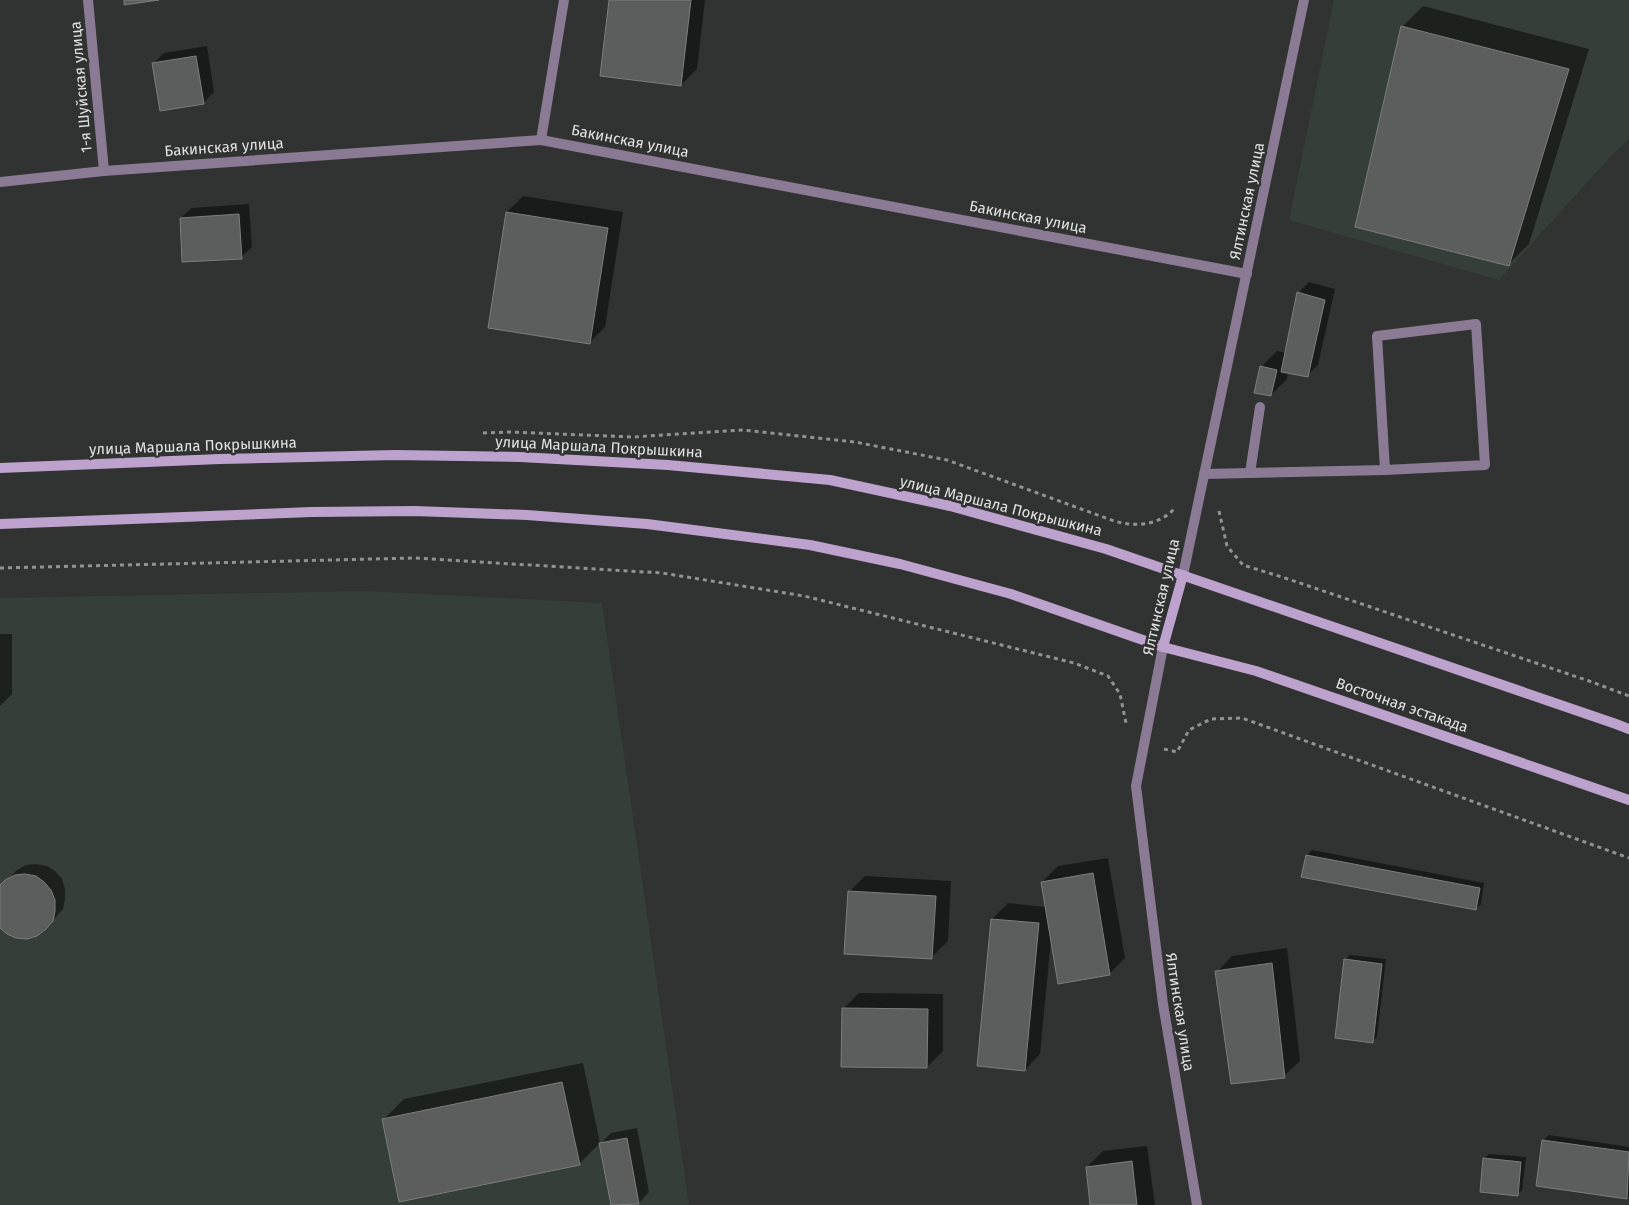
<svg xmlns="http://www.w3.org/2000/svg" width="1629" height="1205" font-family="'Fira Sans',sans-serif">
	<rect width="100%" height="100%" fill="#303331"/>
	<g fill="#363e39">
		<path d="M1334,0H1629V139L1611,156L1499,280L1289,220Z"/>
		<path d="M365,591L602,603L689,1205H0V598Z"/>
	</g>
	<g fill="#0007">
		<path d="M610,0H705L697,69L681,85Z"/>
		<path d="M1423,6L1589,49L1529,244L1508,265L1403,26Z"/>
		<path d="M207,46L214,92L203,103L153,64L164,53Z"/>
		<path d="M523,196L623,212L605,327L589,343L507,212Z"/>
		<path d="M249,204L252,247L241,257L181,218L191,208Z"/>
		<path d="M1309,282L1335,289L1318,365L1307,376L1288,372L1287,379L1271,395L1261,367L1277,351L1286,353L1298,293Z"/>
		<path d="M0,634H12V694L0,706Z"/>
		<path d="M1312,850L1484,883L1481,904L1476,909L1307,855Z"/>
		<path d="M1108,858L1125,958L1109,974L1051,940L1040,1054L1025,1070L992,919L1008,903L1046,907L1042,882L1058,866Z"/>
		<path d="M36,864L47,866L55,871L62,879L65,889V899L63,909L46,928L0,927V887L17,870L26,865Z"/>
		<path d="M865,876L951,881L948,941L932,957L849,892Z"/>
		<path d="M1287,948L1300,1061L1284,1076L1217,972L1232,956Z"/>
		<path d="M1350,955L1386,959L1377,1037L1372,1042L1345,960Z"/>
		<path d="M859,993L943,994V1051L927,1067L843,1009Z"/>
		<path d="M583,1063L600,1143L579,1164L383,1120L404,1099Z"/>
		<path d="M637,1128L649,1192L639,1203L613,1205L601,1143L611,1133Z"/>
		<path d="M1549,1135L1629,1147V1196L1627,1198L1544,1140Z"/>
		<path d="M1147,1146L1155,1205H1092L1087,1167L1103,1151Z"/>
		<path d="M1489,1154L1526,1157L1522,1190L1517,1195L1484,1159Z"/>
	</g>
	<g fill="#5b5e5c" stroke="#7b7e7d">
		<path d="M124,0H159L124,5Z"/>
		<path d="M609,0H691L681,86L600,76Z"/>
		<path d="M1401,26L1569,69L1509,266L1355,227Z"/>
		<path d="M196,56L204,104L160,111L152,63Z"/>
		<path d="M506,212L608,228L590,344L488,328Z"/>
		<path d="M239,214L242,259L182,262L180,218Z"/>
		<path d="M1297,292L1325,300L1308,377L1281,372Z"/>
		<path d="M1260,366L1277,370L1271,396L1254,393Z"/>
		<path d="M1306,855L1480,888L1476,910L1301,877Z"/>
		<path d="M1093,873L1110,975L1058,984L1041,882Z"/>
		<path d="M25,874L36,876L44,882L51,890L55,900V911L53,921L46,929L37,936L27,939L16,938L7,934L0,928V885L5,880L15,875Z"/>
		<path d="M848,891L936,896L932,959L844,954Z"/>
		<path d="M991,919L1039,923L1025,1071L977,1066Z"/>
		<path d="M1344,959L1382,964L1373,1043L1335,1038Z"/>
		<path d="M1272,963L1285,1078L1231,1084L1215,971Z"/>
		<path d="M842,1008L928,1009L927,1068L841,1067Z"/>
		<path d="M562,1082L580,1165L399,1202L382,1119Z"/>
		<path d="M627,1138L639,1204L611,1205L599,1143Z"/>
		<path d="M1542,1140L1629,1152L1627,1199L1536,1186Z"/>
		<path d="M1483,1158L1521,1162L1518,1196L1480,1192Z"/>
		<path d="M1132,1161L1137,1205H1090L1086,1167Z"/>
	</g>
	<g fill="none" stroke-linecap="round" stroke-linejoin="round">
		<g stroke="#919392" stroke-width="3" stroke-dasharray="4 4" stroke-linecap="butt">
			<path d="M483,433L510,432L633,437L743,430L855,442L947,460L1114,521C1135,527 1159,526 1175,508"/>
			<path d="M1219,511L1227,546L1243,565L1285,578L1589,681L1629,696"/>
			<path d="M0,568L414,558L662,573L804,596L1074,663L1108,676L1120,694L1126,723"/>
			<path d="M1164,749L1177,752L1189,730L1211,719L1242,718L1629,858"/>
		</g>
		<g stroke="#8b7a94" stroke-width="10">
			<path d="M1250,473L1260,407"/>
			<path d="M1204,474L1385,470L1485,465L1476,324L1377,336L1385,470"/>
		</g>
		<g stroke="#8b7a94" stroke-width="10">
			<path d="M88,0L104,171"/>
			<path d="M541,140L564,0"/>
			<path d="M0,182L104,171L541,140L1247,274"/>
		</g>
		<g stroke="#8b7a94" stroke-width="10">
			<path d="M1183,575L1304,0"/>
			<path d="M1163,647L1136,786L1163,1004L1197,1205"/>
		</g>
		<g stroke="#bda2cd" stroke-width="10">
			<path d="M0,468L220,459L395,455L520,457L668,465L830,480L950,506L1106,549L1616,724L1629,729"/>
			<path d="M0,524L312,512L415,511L527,515L647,524L810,545L900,564L1011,594L1163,647L1256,671L1629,800"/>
			<path d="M1163,647L1183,575"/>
		</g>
	</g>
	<g text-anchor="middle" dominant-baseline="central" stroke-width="5" stroke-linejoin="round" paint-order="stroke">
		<g font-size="15" fill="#e1e2e1" stroke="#303331">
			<text transform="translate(81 87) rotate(-95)">1-я Шуйская улица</text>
			<text transform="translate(630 141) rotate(11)">Бакинская улица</text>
			<text transform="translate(224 147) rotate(-4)">Бакинская улица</text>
			<text transform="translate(1247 201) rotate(-78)">Ялтинская улица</text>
			<text transform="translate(1028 217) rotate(11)">Бакинская улица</text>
			<text transform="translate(193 446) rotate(-2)">улица Маршала Покрышкина</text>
			<text transform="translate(599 447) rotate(3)">улица Маршала Покрышкина</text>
			<text transform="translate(1001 506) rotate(14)">улица Маршала Покрышкина</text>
			<text transform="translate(1161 597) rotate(-77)">Ялтинская улица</text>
			<text transform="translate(1402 705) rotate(19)">Восточная эстакада</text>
			<text transform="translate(1180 1012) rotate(81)">Ялтинская улица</text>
		</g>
	</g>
</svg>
